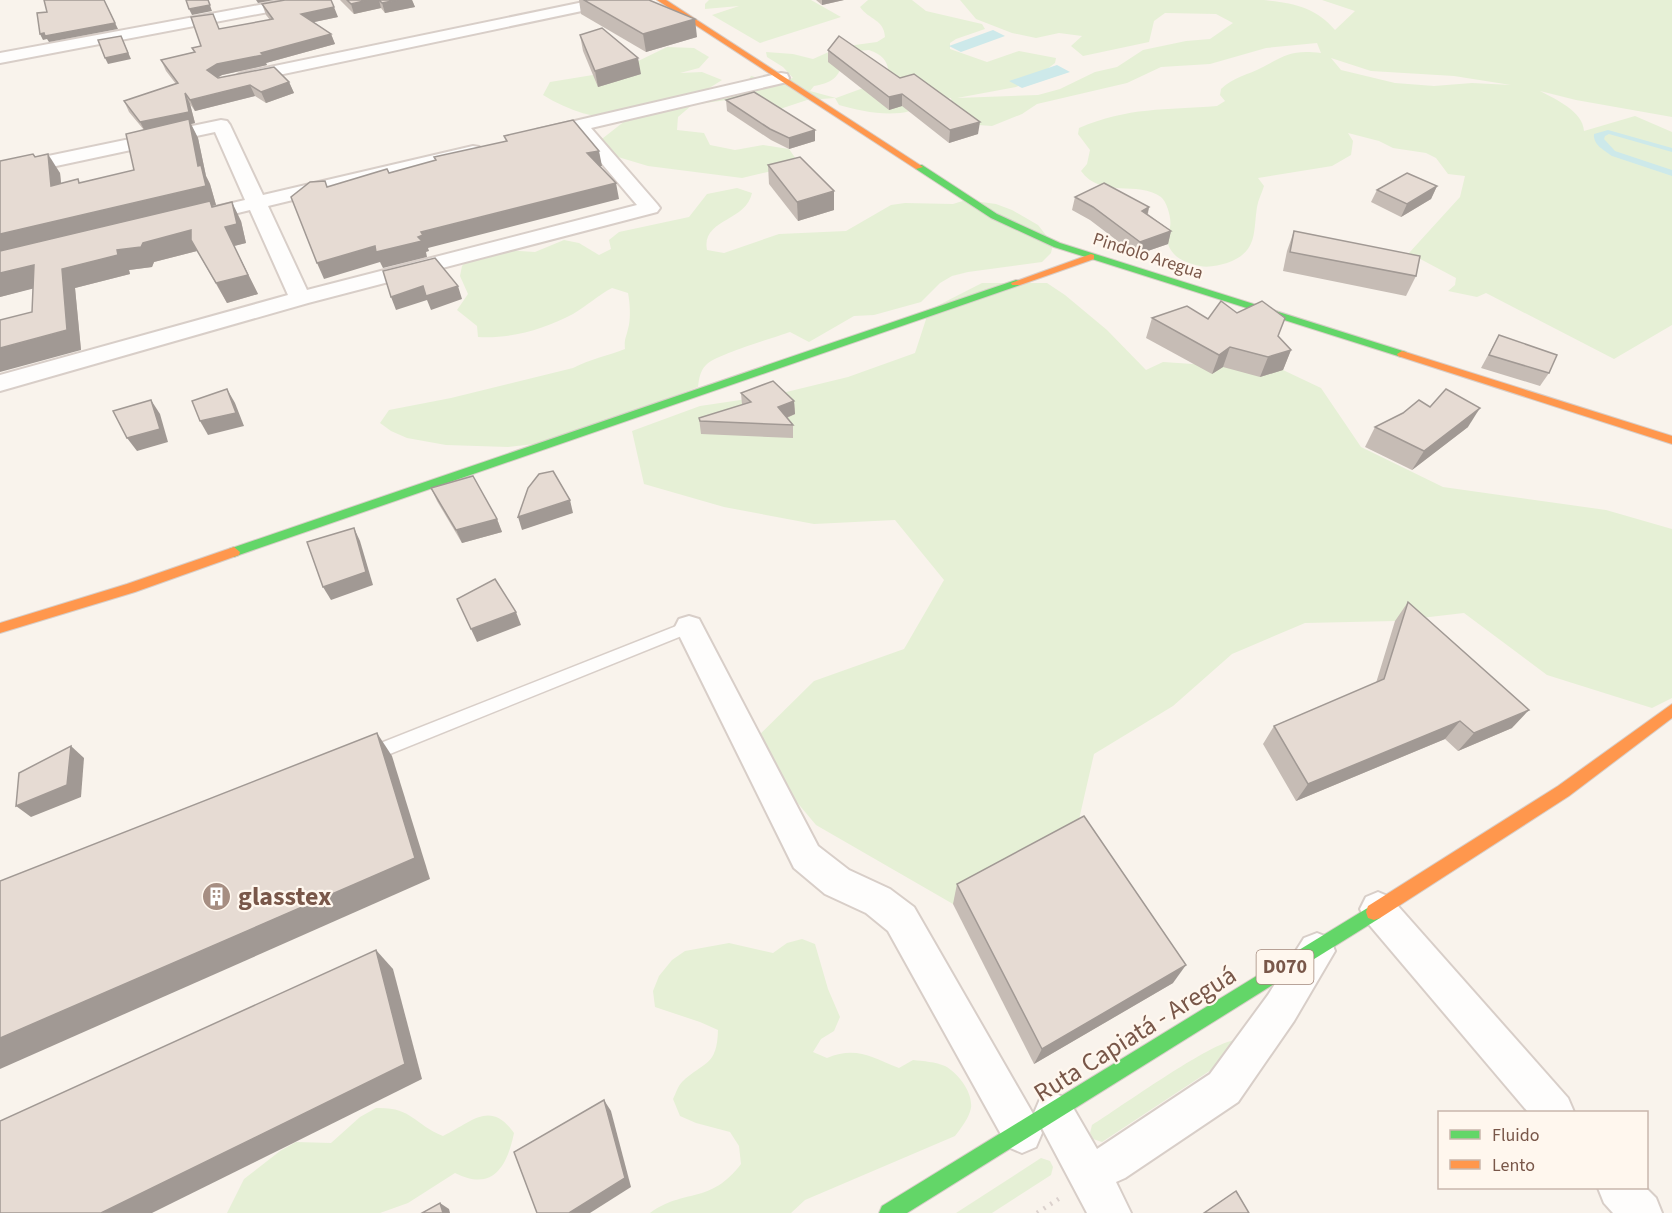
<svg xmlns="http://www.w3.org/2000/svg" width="1672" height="1213" font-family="'Source Sans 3',sans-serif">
	<rect width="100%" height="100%" fill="#f9f3ec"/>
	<g fill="#e6f0d6" fill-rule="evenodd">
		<path d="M709,0H811L841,17L760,43L712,15L739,6L705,9V4Z"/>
		<path d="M868,0H912L926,11L982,24L985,29L956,39L950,43V49L987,62L1019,51L1056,58L1055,63L1034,79L1016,87L957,98L1038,95L1060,89L1095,72L1117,67L1143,50L1186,41L1210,39L1233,23L1216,14L1165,13L1154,21L1149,42L1083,56L1071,46L1082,36L1059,33L1036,38L1012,33L976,19L960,0H1264C1293,3 1316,7 1335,30L1355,11L1322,0H1672V117L1576,100L1540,91C1555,99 1583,111 1584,131L1635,116L1672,132V325L1614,359L1486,293L1477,297L1448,291L1455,285L1456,278L1409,253L1460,197L1465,176L1448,174L1436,158L1426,153L1393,148L1379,141L1348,133L1353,141L1351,155L1332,166L1258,178L1264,186C1262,193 1258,200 1257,207C1253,233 1258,252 1227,263C1219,265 1209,268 1200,266C1187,263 1173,259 1168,244C1164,237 1169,234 1170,227C1172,219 1167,202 1161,197C1138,180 1101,199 1081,171L1087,164L1090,150L1078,134L1079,128C1128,107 1166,110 1217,106L1225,101L1220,95L1221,89C1233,77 1248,75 1263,67C1287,54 1293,50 1321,53L1317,43L1266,48L1210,64L1161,67L1127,83L1037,104L1022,114L992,126L964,124L953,111L951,98C935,99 925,106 910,111C889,117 859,111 839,105L835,98L807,100L780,109L755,103L754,96L692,105L678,117L677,130L704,133L710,145L735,150L763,145L789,149L796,159L772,171L742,178L648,166L618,157L593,146L626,120C596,119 569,111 543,95L550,82L605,73L630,65L667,47L694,48L709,57L699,68L680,73L702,72L722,80L703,92L744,88L751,76L774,82L793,78L783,67L767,57L766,52L793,54L813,59L840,47L877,42L885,37C884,19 869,20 860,7ZM869,50C882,55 887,59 889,73L866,87L836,98L810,91L814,86C831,83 840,78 842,61L856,51ZM1331,58L1371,71L1454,76L1511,85L1472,83L1434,86L1395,83L1341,70Z"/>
		<path d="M737,188L752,193C746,222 701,219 707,250L724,253L779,234L846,231L891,205L905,203L953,204L966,200L996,204L1012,210L1038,225L1053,244L1051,253L1042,262L968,272L952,276L940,283L921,302L874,315L854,316L809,342L790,332C773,338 715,355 706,365C700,371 699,379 698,387L552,442L508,447L446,445L407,438L391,431L380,423L389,410L451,398L573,368C590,359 607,356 625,349C624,339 626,338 628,329C631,319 630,303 628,293L612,288C598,295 587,306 573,314C545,329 511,339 478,337L477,326L457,310L468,294L460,276L462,266L470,257L503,250L535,252L564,240L579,243L599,255L611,249L609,240L619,232L689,217L707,194Z"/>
		<path d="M982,283H1047L1065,295L1107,330L1146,370L1163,362L1283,370L1321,388L1361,447L1443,487L1606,510L1672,529V698L1652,708L1547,675L1464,613L1395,621L1305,623L1232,654L1173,706L1094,754L1075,837L1036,845L953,904L816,825L749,745L814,681L904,649L944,580L895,520L814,524L724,507L644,484L632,431L700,406L774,395L848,377L915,353L929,310Z"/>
		<path d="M802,939L815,944L828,989L840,1017L834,1031L821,1039L813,1052L827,1058C856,1046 871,1057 899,1068L913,1060C923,1061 936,1062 945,1066C958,1073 973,1092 971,1108C969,1118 961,1128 955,1136L805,1200L791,1213H650C684,1188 710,1205 741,1164L739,1146L730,1132L696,1123L680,1116L673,1099C676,1093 678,1086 682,1082C704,1061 717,1067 718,1030L700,1022L655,1007L653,991L659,976L672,960L685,951L729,943L773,953L787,943Z"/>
		<path d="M1236,1040L1221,1063L1211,1070L1102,1142L1093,1139L1090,1133L1092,1125C1118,1109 1212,1041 1236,1040Z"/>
		<path d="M376,1108C413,1107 413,1124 443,1136C471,1123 490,1099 514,1133C507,1167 493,1192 455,1173L408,1203L380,1213H227L244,1179L280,1151L296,1142L331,1143L360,1117Z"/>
		<path d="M1041,1158L1050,1161L1053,1167L1051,1175L992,1213H956Z"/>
	</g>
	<g fill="#cde9ea">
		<path d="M993,30L1005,36L961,52L949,46Z"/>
		<path d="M1057,65L1070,72L1022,88L1009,81Z"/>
		<path d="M1608,130L1672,148V152L1609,134L1605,136L1604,139L1615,151L1672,170V176L1612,156C1604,150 1593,145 1594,134Z"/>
	</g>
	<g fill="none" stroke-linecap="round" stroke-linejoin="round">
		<defs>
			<path id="lane" d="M689,621L694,623L697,627L694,631L375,760L369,762L363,760L361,755L363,750Z"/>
			<g id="street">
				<path d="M286,0H317L310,4L0,63V53Z"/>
				<path d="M593,0H622L615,4L241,83L233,78L241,73Z"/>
				<path d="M781,73L787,74L789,78L787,82L591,128L657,204L660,208L657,212L308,303L0,391V375L288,295L250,210L197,223L190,221L187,217L190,213L245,200L215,132L0,178V166L221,120L227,121L230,125L263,195L473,146L479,147L482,151L479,155L268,206L307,290L637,205L575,132L542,139L536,138L533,134L536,130Z"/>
				<path d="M689,616L699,619L818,846L849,870L890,889L914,907L1036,1119L1042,1133L1036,1147L1022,1153L1008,1147L888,931L866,913L825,894L794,868L675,627L679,619Z"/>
				<path d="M1378,892L1390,897L1568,1098L1574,1112H1528L1366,921L1360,909L1366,897Z"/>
				<path d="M1317,933L1330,938L1335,951L1294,1021L1238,1102L1125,1178L1116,1182L1131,1213H1087L1034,1113L1040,1099L1054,1093L1068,1099L1097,1149L1210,1074L1268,995L1304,938Z"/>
				<path d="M1598,1188H1646L1656,1198L1662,1213H1613L1604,1203Z"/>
			</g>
			<g id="fast">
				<path d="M916,165H922L997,214L1060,243L1406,352L1407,354L1402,357L1398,356L1054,247L991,218L916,169Z"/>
				<path d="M1016,280L1020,281V285L239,555L234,557L228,552L229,549Z"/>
				<path d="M1374,904L1380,906L1382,912L1380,918L907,1213H879L882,1206Z"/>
			</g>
			<g id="slow">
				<path d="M657,0H666L923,167L916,169Z"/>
				<path d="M1091,254L1094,255V259L1020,285H1012L1011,283Z"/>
				<path d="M1402,351L1672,436V444L1398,356L1397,354Z"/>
				<path d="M234,547L240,552L239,555L135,592L0,633V623L127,584Z"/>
				<path d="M1672,704V718L1569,796L1380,918L1374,920L1368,918L1366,912L1368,906L1558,786Z"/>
			</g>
		</defs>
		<use href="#lane" stroke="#d8cec8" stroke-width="3"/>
		<use href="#street" stroke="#d8cec8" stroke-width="4"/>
		<use href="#fast" stroke="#d8cec8" stroke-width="2"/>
		<use href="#slow" stroke="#d8cec8" stroke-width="2"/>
		<path stroke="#dbd1cd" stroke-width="4.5" stroke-dasharray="2 6" stroke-linecap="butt" d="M1037,1213L1063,1196"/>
		<use href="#lane" fill="#fefdfc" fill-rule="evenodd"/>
		<use href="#street" fill="#fefdfc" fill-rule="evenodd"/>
		<use href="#fast" fill="#63d668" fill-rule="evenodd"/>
		<use href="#slow" fill="#ff974d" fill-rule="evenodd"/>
	</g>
	<g fill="#c6bcb5">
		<path d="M340,0H412L415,7L385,13L381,8L354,14Z"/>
		<path d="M579,0H649L697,37L646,52L581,14Z"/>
		<path d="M816,0H844L822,5Z"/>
		<path d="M262,4L338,17L314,22L331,34L335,44L266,63L267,65L222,75L217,78L289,82L294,93L266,103L255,96L195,111L190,104L195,123L191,124L198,138L206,176L210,184L216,205L212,206L241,221L246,243L234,246L258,294L227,303L197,251L154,262L152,267L129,270L130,274L75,288L81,350L32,312L33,288L0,297V161L35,157L60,173L61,183H80L134,170L144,130L129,112L124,101L176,84L166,71L161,60L194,52L192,48L201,46L219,29L270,20L266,15Z"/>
		<path d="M580,35L641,74L598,87L583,51Z"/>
		<path d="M828,50L900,78L978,134L949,143L902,106L889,110L828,62Z"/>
		<path d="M726,100L815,141L789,149L771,140L727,111Z"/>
		<path d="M768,165L834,191V210L798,221L769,184Z"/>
		<path d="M1437,186L1431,199L1401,217L1371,202L1377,190Z"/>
		<path d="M1075,197L1149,207L1148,214L1171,231L1168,244L1136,255L1090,220L1072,210Z"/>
		<path d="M1294,231L1416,276L1406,296L1283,271L1287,251Z"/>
		<path d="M1237,313L1278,336L1291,350L1283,370L1260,377L1223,367L1212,374L1146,338L1152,318L1208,319Z"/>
		<path d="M1499,335L1549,373L1540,386L1481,368Z"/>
		<path d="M741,393L794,401L795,414L787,418L793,425V438L701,434L699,418L742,405Z"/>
		<path d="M1430,407L1468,427L1412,470L1365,447L1375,427Z"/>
		<path d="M431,488L497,519L502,532L462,543L437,501Z"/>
		<path d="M1408,602L1512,728L1458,751L1445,739L1296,801L1263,744L1274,726L1376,683L1395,621Z"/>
		<path d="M957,884L1173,983L1034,1064L953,904Z"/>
	</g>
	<g fill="#a19994">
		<path d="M104,0L118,29L49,42L47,39L43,40L40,34Z"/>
		<path d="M208,0L212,11L192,15L189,9Z"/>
		<path d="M256,0H274L258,3Z"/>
		<path d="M368,0H379L381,8L354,14L351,4Z"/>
		<path d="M397,0H412L415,7L385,13L382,3Z"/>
		<path d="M822,0H844L822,5Z"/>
		<path d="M334,7L338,17L305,24L301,14Z"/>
		<path d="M695,19L697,37L646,52L643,34Z"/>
		<path d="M331,34L335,44L266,63L267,65L222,75L212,81L207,70L217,64Z"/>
		<path d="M121,36L131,59L108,64L105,58Z"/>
		<path d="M638,58L641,74L598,87L595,71Z"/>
		<path d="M289,82L294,93L266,103L261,92Z"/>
		<path d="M250,85L255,96L195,111L190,100Z"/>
		<path d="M185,93L190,104L195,123L191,124L198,138L206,176L210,184L216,205L212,206L220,221L0,257V234L206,186L146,133L140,122Z"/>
		<path d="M902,94V106L889,110V97Z"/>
		<path d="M980,122L978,134L949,143L950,130Z"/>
		<path d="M815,130V141L789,149V138Z"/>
		<path d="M599,151L602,166L590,169L587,153Z"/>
		<path d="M48,154L60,173L63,205L51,186Z"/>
		<path d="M616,183L619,199L428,248L429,251L426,252L427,257L383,268L380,262L324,279L317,263L375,246L418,237L421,232Z"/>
		<path d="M1437,186L1431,199L1401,217L1407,204Z"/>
		<path d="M834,191V210L798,221L797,202Z"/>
		<path d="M232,202L241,221L246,243L234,246L258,294L227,303L216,283L225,227Z"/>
		<path d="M1149,207L1146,220L1142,211Z"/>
		<path d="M191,230L197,251L154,262L152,267L129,270L130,274L75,288L81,350L0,372V348L67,330L62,269L117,250Z"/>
		<path d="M1171,231L1168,244L1136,255L1140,242Z"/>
		<path d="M34,265L47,285L0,297V273Z"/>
		<path d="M423,286H458L462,299L431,310L427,300L396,310L391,297Z"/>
		<path d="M1230,347L1223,367L1212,374L1219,355Z"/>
		<path d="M1291,350L1283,370L1260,377L1268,357Z"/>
		<path d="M227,389L235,403L244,426L208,435L200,421Z"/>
		<path d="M151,400L160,414L168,442L137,451L127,438Z"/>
		<path d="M794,401L795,414L778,421V407Z"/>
		<path d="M1480,408L1468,427L1412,470L1424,451Z"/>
		<path d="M570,500L573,513L522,530L518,517Z"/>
		<path d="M497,519L502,532L462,543L456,530Z"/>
		<path d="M354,528L360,541L373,585L331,600L323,587Z"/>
		<path d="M516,612L521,625L477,642L471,629Z"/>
		<path d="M1529,710L1512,728L1458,751L1474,733Z"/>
		<path d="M1460,721L1445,739L1296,801L1308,784Z"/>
		<path d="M377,733L392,756L430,879L0,1069V1038Z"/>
		<path d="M71,746L84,758L81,797L31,817L16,806Z"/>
		<path d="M376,950L393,969L422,1079L152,1213H101Z"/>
		<path d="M1186,965L1173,983L1034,1064L1042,1049Z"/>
		<path d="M604,1100L611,1111L631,1187L590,1213H569Z"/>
		<path d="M440,1203L449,1209L450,1213H443Z"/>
	</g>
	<g fill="#e6dbd3" stroke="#a19994" stroke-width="1.5">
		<path d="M44,0H104L115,23L45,36L44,33L40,34L37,13L47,12Z"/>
		<path d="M186,0H208L210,5L189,9Z"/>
		<path d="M285,0H331L334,7L301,14L331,34L261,53L263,55L217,64L207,70L218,78L274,67L289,82L261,92L250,85L190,100L185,93L189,112L140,122L124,101L178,83L161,60L195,52L192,48L201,46L191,17L213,14L219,29L273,19L262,4Z"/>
		<path d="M347,0H368L351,4Z"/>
		<path d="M379,0H397L382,3Z"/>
		<path d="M584,0H649L695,19L643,34Z"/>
		<path d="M602,28L638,58L595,71L580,35Z"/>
		<path d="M121,36L128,53L105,58L98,40Z"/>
		<path d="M839,36L900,78L914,74L980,122L950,130L902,94L889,97L828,50Z"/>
		<path d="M754,92L815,130L789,138L770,129L726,100Z"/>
		<path d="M189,119L198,166L201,165L206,186L0,234V161L33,154L35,157L48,154L51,186L78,179L79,183L134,170L126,134Z"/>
		<path d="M573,120L599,151L587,153L616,183L421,232L423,235L418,237L422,241L376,252L375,246L317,263L291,197L310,182L325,181L327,187L387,169L389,173L436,160L434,157L507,141L504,136Z"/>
		<path d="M800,157L834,191L797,202L768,165Z"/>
		<path d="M1407,173L1437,186L1407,204L1377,190Z"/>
		<path d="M1104,183L1149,207L1142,211L1171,231L1140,242L1093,207L1075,197Z"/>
		<path d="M210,201L212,207L232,202L237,224L225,227L248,275L216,283L191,240V230L143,243L141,247L117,250L118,255L62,269L67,330L0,348V320L32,312L34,265L0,273V251Z"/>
		<path d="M1294,231L1420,256L1416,276L1290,252Z"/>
		<path d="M435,258L458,286L426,296L423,286L391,297L383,271Z"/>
		<path d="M1221,301L1237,313L1262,301L1285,318L1278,336L1291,350L1268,357L1230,347L1219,355L1152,318L1187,306L1208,319Z"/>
		<path d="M1499,335L1557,355L1549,373L1489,355Z"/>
		<path d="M773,381L794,401L778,407L793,425L700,421L699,418L751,402L741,393Z"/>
		<path d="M227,389L236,413L200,421L192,401Z"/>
		<path d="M1446,389L1480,408L1424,451L1375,427L1403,413L1419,400L1430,407Z"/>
		<path d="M151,400L160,429L127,438L113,411Z"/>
		<path d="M553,471L570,500L518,517L528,488L539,474Z"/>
		<path d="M473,476L497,519L456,530L431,488Z"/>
		<path d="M354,528L366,572L323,587L307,542Z"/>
		<path d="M495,579L516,612L471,629L457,599Z"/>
		<path d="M1408,602L1529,710L1474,733L1460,721L1308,784L1274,726L1384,679Z"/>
		<path d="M377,733L415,858L0,1038V881Z"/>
		<path d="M71,746L67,785L16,806L19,773Z"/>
		<path d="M1084,816L1186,965L1042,1049L957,884Z"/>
		<path d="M376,950L405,1064L101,1213H0V1121Z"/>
		<path d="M604,1100L625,1178L569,1213H537L514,1152Z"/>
		<path d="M1236,1191L1249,1213H1204Z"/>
		<path d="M440,1203L443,1213H422Z"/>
	</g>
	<defs>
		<symbol id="building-disc" viewBox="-11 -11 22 22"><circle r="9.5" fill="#a68e82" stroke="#fff7ee"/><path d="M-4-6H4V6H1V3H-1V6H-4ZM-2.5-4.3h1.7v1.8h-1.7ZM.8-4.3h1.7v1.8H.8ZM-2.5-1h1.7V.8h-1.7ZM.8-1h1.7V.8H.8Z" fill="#fff"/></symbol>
	</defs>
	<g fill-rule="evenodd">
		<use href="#building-disc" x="200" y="880" width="33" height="33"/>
	</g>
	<g text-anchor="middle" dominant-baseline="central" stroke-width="4.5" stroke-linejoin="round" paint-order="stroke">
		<g font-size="18" fill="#795749" stroke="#fff7ee">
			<text transform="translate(1148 256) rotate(18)">Pindolo Aregua</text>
		</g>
		<rect fill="#fff7ee" stroke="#a1877a" stroke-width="1.5" x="1256.5" y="950" width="57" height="34" rx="4.5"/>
		<g font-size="20" font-weight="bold" fill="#795749">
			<text x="1285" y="967">D070</text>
		</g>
		<g font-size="26" font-weight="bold" fill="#795749" stroke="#fff7ee" text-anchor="start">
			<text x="238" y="896">glasstex</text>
		</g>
		<g font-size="26" fill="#795749" stroke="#fff7ee">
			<text transform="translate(1135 1034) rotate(-32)">Ruta Capiatá - Areguá</text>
		</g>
	</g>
	<rect x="1438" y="1111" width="210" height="78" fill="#fff7ee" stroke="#c9b7ac" stroke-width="1.5"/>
	<rect x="1450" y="1130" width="30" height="9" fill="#63d668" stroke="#c9b7ac" stroke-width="1.5"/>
	<text x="1492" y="1141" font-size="18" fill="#795749">Fluido</text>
	<rect x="1450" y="1160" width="30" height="9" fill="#ff974d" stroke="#c9b7ac" stroke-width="1.5"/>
	<text x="1492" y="1171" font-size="18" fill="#795749">Lento</text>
</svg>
